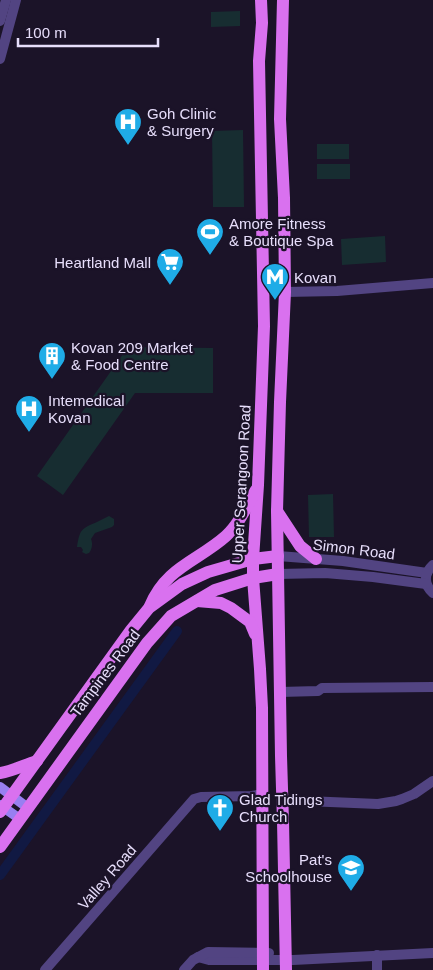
<svg xmlns="http://www.w3.org/2000/svg" width="433" height="970" font-family="Arial,sans-serif">
	<rect width="100%" height="100%" fill="#1b1328"/>
	<g fill="#172d31">
		<path d="M240,11V26L211,27V12Z"/>
		<path d="M243,130L244,207H213L212,131Z"/>
		<rect x="317" y="144" width="32" height="15"/>
		<rect x="317" y="164" width="33" height="15"/>
		<path d="M385,236L386,262L342,265L341,239Z"/>
		<path d="M128,347L213,348V393H135L63,495L37,476Z"/>
		<path d="M333,494L334,537H309L308,495Z"/>
		<path d="M109,516L114,519V525L112,527L95,533L91,539C93,543 92,550 89,553L86,554L82,552L83,550L81,547H77C80,529 81,529 97,522C101,520 105,518 109,516Z"/>
	</g>
	<g fill="none" stroke-linecap="round" stroke-linejoin="round">
		<path stroke="#111943" stroke-width="10" d="M0,875L177,631"/>
		<g stroke="#524482" stroke-width="10">
			<path d="M0,21L6,0"/>
			<path d="M0,59L16,0"/>
			<path d="M285,292L337,291L433,283"/>
			<path d="M278,556L343,561L427,573"/>
			<path d="M433,565C423,574 424,585 433,593"/>
			<path d="M278,574L325,573L373,577L426,584"/>
			<path d="M280,692L318,691L322,688L433,687"/>
			<path d="M282,800L378,804L396,801L402,799L414,794L433,781"/>
			<path d="M198,957L209,960H293L433,953"/>
			<path d="M45,970L194,799L201,797L252,796L263,794"/>
			<path d="M184,970L193,960L208,952L269,953"/>
			<path d="M377,970V955"/>
		</g>
		<g stroke="#987ff1" stroke-width="10">
			<path d="M0,787L28,808"/>
			<path d="M0,805L20,819"/>
		</g>
		<g stroke="#d971ef" stroke-width="12">
			<path d="M261,0L262,23L259,61L264,326L258,485L253,559V578L260,669L262,708L263,970"/>
			<path d="M283,0L280,119L284,198L285,292L280,402L277,511L281,756L283,821L286,970"/>
			<path d="M277,511L300,546L316,559"/>
			<path d="M197,601L221,603L231,608L250,622L255,634"/>
			<path d="M150,606C166,567 198,561 226,536C239,524 247,506 256,490"/>
			<path d="M0,773C13,771 24,765 37,761"/>
			<path d="M0,812L131,630L149,608L182,584L208,572L253,559L278,556"/>
			<path d="M0,847L147,643L171,616L215,590L253,578L278,574"/>
		</g>
	</g>
	<defs>
		<symbol id="hospital-pin" viewBox="-11 -11 22 30"><path d="M0 17L-7.5 6A9.5 9.5 0 1 1 7.5 6Z" fill="#1face7" stroke="#1b1328"/><path d="M-5-5h3v3.5h4V-5h3V5h-3V1.5h-4V5h-3Z" fill="#fff"/></symbol>
		<symbol id="stadium-pin" viewBox="-11 -11 22 30"><path d="M0 17L-7.5 6A9.5 9.5 0 1 1 7.5 6Z" fill="#1face7" stroke="#1b1328"/><path d="M0-5a6.5 5 0 1 0 0 10a6.5 5 0 1 0 0-10ZM-3.5-1.8h7v3.6h-7Z" fill="#fff"/></symbol>
		<symbol id="supermarket-pin" viewBox="-11 -11 22 30"><path d="M0 17L-7.5 6A9.5 9.5 0 1 1 7.5 6Z" fill="#1face7" stroke="#1b1328"/><path d="M-6-5.5h2.5l.6 2H6L4.5 2H-2.5L-4.4-4H-6ZM-1.5 3.2a1.3 1.3 0 1 0 .1 0ZM3 3.2a1.3 1.3 0 1 0 .1 0Z" fill="#fff"/></symbol>
		<symbol id="metro-pin" viewBox="-11 -11 22 30"><path d="M0 17L-7.5 6A9.5 9.5 0 1 1 7.5 6Z" fill="#1face7" stroke="#1b1328"/><path d="M-5.5 5V-5H-3L0 0L3-5H5.5V5H3V-.5L0 4L-3-.5V5Z" fill="#fff"/></symbol>
		<symbol id="building-pin" viewBox="-11 -11 22 30"><path d="M0 17L-7.5 6A9.5 9.5 0 1 1 7.5 6Z" fill="#1face7" stroke="#1b1328"/><path d="M-4-6H4V6H1V3H-1V6H-4ZM-2.5-4.3h1.7v1.8h-1.7ZM.8-4.3h1.7v1.8H.8ZM-2.5-1h1.7V.8h-1.7ZM.8-1h1.7V.8H.8Z" fill="#fff"/></symbol>
		<symbol id="church-pin" viewBox="-11 -11 22 30"><path d="M0 17L-7.5 6A9.5 9.5 0 1 1 7.5 6Z" fill="#1face7" stroke="#1b1328"/><path d="M-1.2-6h2.4v3.5h3.3v2.4h-3.3V6h-2.4V-.1h-3.3v-2.4h3.3Z" fill="#fff"/></symbol>
		<symbol id="school-pin" viewBox="-11 -11 22 30"><path d="M0 17L-7.5 6A9.5 9.5 0 1 1 7.5 6Z" fill="#1face7" stroke="#1b1328"/><path d="M0-5L7-2L0 1L-7-2ZM-4 1L0 2.5L4 1V4Q0 6-4 4Z" fill="#fff"/></symbol>
	</defs>
	<g fill-rule="evenodd">
		<use href="#hospital-pin" x="112" y="106" width="32" height="43"/>
		<use href="#stadium-pin" x="194" y="216" width="32" height="43"/>
		<use href="#supermarket-pin" x="154" y="246" width="32" height="43"/>
		<use href="#metro-pin" x="259" y="261" width="32" height="43"/>
		<use href="#building-pin" x="36" y="340" width="32" height="43"/>
		<use href="#hospital-pin" x="13" y="393" width="32" height="43"/>
		<use href="#church-pin" x="204" y="792" width="32" height="43"/>
		<use href="#school-pin" x="335" y="852" width="32" height="43"/>
	</g>
	<g text-anchor="middle" dominant-baseline="central" stroke-width="4.5" stroke-linejoin="round" paint-order="stroke">
		<g font-size="15" fill="#e7defb" stroke="#1b1328" text-anchor="start">
			<text x="147" y="113">Goh Clinic<tspan x="147" dy="17">&amp; Surgery</tspan></text>
			<text x="229" y="223">Amore Fitness<tspan x="229" dy="17">&amp; Boutique Spa</tspan></text>
			<text x="151" y="262" text-anchor="end">Heartland Mall</text>
			<text x="294" y="277">Kovan</text>
			<text x="71" y="347">Kovan 209 Market<tspan x="71" dy="17">&amp; Food Centre</tspan></text>
			<text x="48" y="400">Intemedical<tspan x="48" dy="17">Kovan</tspan></text>
			<text x="239" y="799">Glad Tidings<tspan x="239" dy="17">Church</tspan></text>
			<text x="332" y="859" text-anchor="end">Pat's<tspan x="332" dy="17">Schoolhouse</tspan></text>
		</g>
		<g font-size="15" fill="#e7defb" stroke="#1b1328">
			<text transform="translate(241 484) rotate(-87)">Upper Serangoon Road</text>
			<text transform="translate(354 549) rotate(7)">Simon Road</text>
			<text transform="translate(105 673) rotate(-53)">Tampines Road</text>
			<text transform="translate(107 877) rotate(-49)">Valley Road</text>
		</g>
	</g>
	<path d="M18 38v8h140v-8" fill="none" stroke="#e7defb" stroke-width="2.5"/>
	<text x="25" y="38" font-size="15" fill="#e7defb" stroke="#1b1328" stroke-width="4" paint-order="stroke">100 m</text>
</svg>
